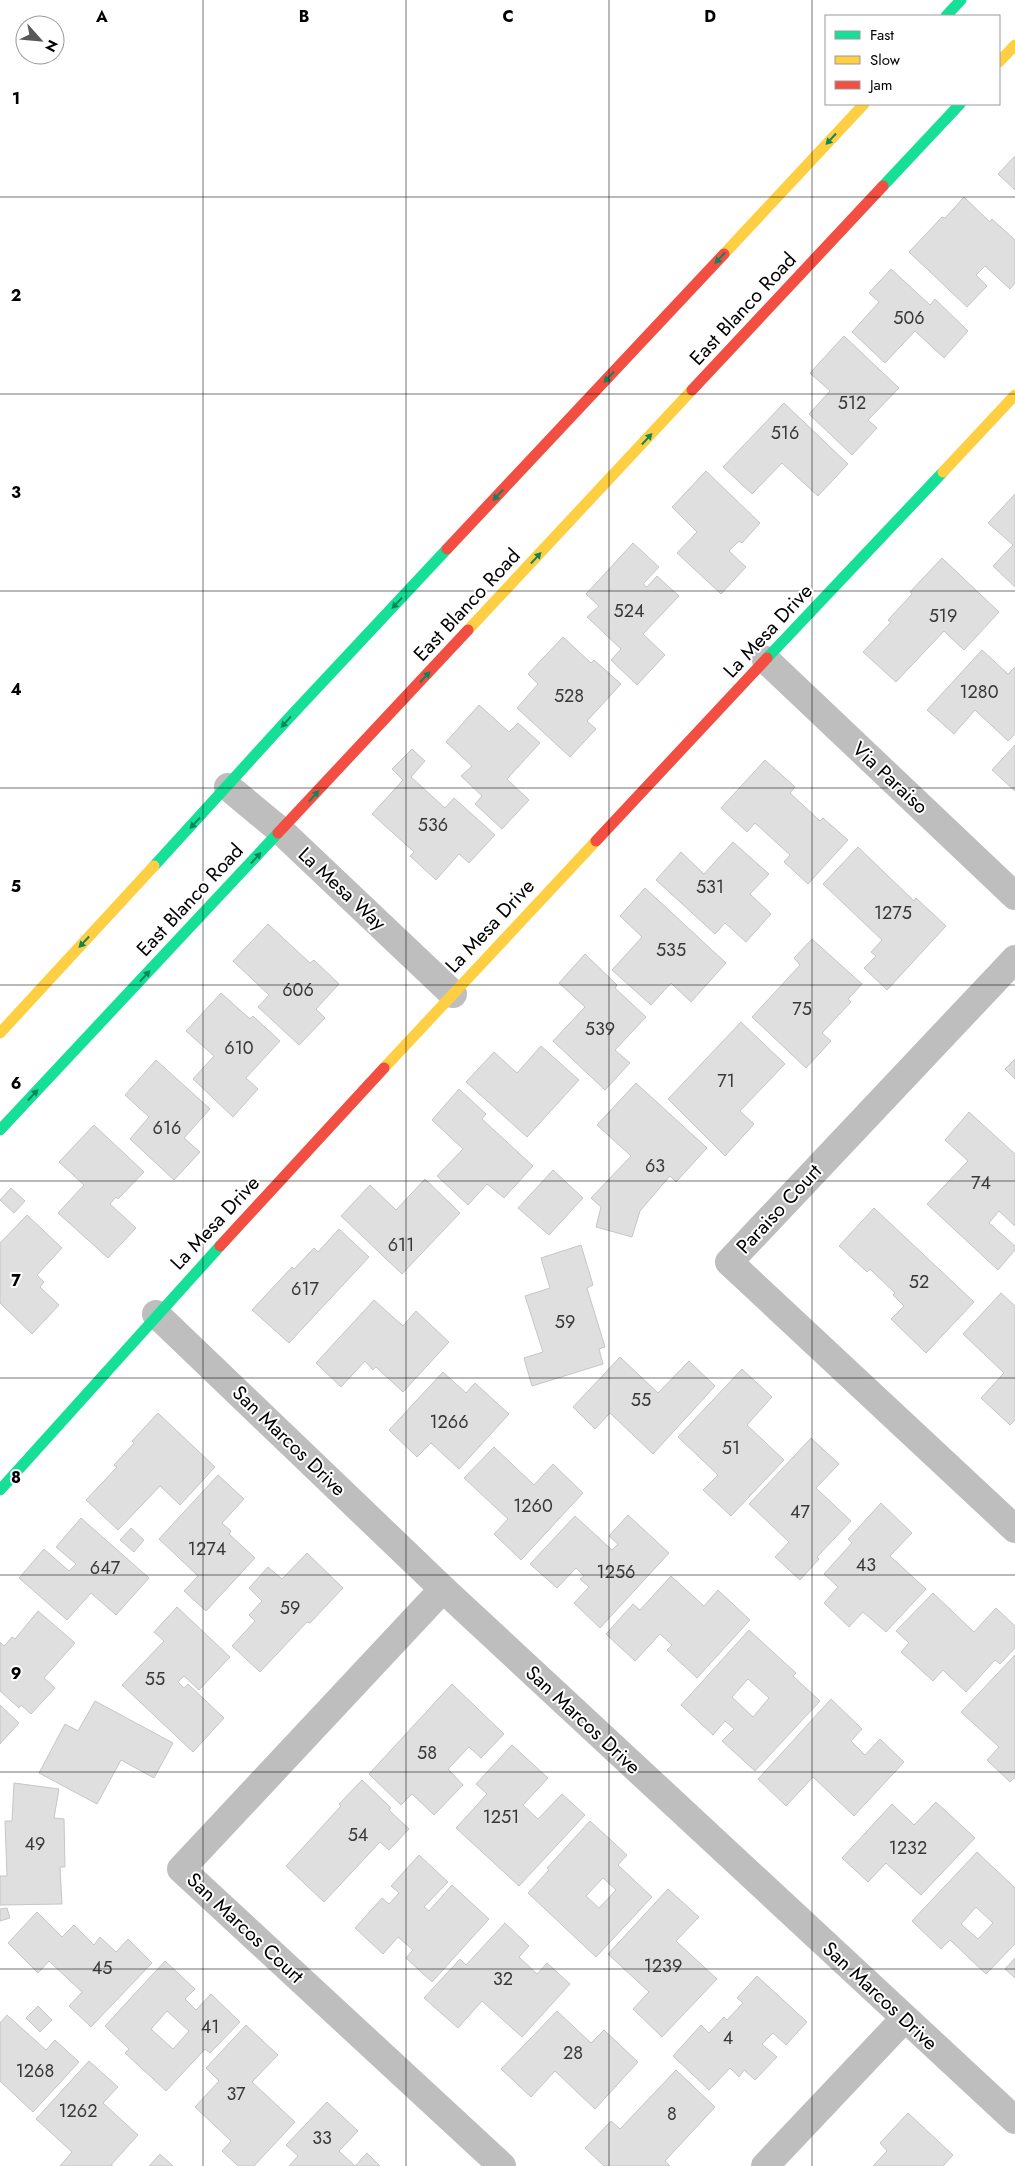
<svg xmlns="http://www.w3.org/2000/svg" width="1015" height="2166" font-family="Jost,sans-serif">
	<rect width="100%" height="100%" fill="#fff"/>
	<g fill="#dfdfdf" stroke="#c6c6c6" fill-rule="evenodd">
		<path d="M1015,156V190L998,174Z"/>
		<path d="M964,197L990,222L992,219L1015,240V283L1010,289L985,266L976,275L987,286L967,307L909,252L942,217L945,218Z"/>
		<path d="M891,269L930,305L935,299L968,331L944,358L915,331L885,363L852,332L879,302L869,293Z"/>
		<path d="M844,336L899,388L868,420L877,428L852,455L809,414L830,391L810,373Z"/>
		<path d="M784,403L848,464L818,496L782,463L752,494L723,467Z"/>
		<path d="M706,471L760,523L742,543L739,541L729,551L746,567L721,594L677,553L697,532L672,507Z"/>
		<path d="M1015,494V587L993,566L1013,545L988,523Z"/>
		<path d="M633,543L659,567L643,584L647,587L657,576L679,596L643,634L665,655L637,685L611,660L621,649L587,617L599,606L586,594Z"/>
		<path d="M942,558L999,612L964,650L944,631L896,682L863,652L891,622L888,620L912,594L910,592Z"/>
		<path d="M563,637L591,663L594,660L621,684L587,721L596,729L570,757L517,708L538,684L528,674Z"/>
		<path d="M982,650L1008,674L1015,667V734L1008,741L975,710L954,734L927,710Z"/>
		<path d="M479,705L509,732L518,723L540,743L507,779L529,800L502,829L475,804L482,796L461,776L472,766L446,742Z"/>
		<path d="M1015,745V791L992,770Z"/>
		<path d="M412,749L425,761L411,777L445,808L454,798L495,835L469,863L459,854L436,880L410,856L414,852L372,814L403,780L392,769Z"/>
		<path d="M765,760L795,787L790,793L820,821L823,818L848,840L808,884L784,862L790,855L755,823L747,832L721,808Z"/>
		<path d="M733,842L769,874L750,894L771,914L746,942L725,923L715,934L656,880L681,852L704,874Z"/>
		<path d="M858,847L914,901L916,898L946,926L887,990L864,968L876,956L871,952L882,940L823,884Z"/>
		<path d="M645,888L726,963L691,1002L671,983L651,1005L612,970L642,937L620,916Z"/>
		<path d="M268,924L310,963L314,960L339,984L316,1009L325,1018L299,1045L258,1007L269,995L233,961Z"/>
		<path d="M812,939L862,984L848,999L851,1002L822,1033L831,1041L806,1068L752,1017L800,965L794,958Z"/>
		<path d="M585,954L617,985L615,988L646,1017L615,1050L630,1063L605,1090L553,1041L585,1007L559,983Z"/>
		<path d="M221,993L250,1019L253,1016L280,1041L246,1078L258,1089L233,1117L193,1079L214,1056L186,1031Z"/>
		<path d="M741,1022L785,1064L740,1111L754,1124L725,1156L668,1099Z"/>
		<path d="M541,1046L579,1080L527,1137L466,1082L494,1052L517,1073Z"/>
		<path d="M1015,1059V1079L1005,1069Z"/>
		<path d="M156,1060L210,1109L184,1138L200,1152L174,1180L130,1139L149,1117L125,1095Z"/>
		<path d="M636,1083L707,1148L676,1182L670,1176L640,1211L632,1237L596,1227L601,1207L591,1198L631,1156L597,1125Z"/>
		<path d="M459,1089L486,1114L482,1119L533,1166L504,1198L487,1184L468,1205L437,1176L463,1149L432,1120Z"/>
		<path d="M969,1112L1015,1154V1226L999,1211L989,1223L1015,1246V1250L998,1270L927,1204L968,1161L945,1140Z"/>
		<path d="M94,1125L144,1172L118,1199L116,1197L110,1204L136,1228L108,1258L58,1213L84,1185L59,1162Z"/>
		<path d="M553,1170L583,1198L549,1235L518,1208Z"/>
		<path d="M425,1179L460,1213L402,1274L341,1216L370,1185L396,1210Z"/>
		<path d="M11,1188L25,1201L14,1213L0,1200Z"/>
		<path d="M874,1208L974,1302L926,1353L891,1319L904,1306L893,1295L895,1293L870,1269L867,1272L839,1246Z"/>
		<path d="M27,1215L62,1248L37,1275L44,1282L40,1287L59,1305L32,1334L0,1303V1243Z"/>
		<path d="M339,1229L369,1257L289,1343L252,1310L292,1267L294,1269L314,1248L318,1252Z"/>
		<path d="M581,1245L593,1285L587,1288L605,1347L599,1349L603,1364L532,1386L524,1358L543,1352L525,1296L550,1288L541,1258Z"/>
		<path d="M1001,1293L1015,1306V1420L1010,1425L981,1398L1004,1373L963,1334Z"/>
		<path d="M374,1300L403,1326L416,1311L449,1342L403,1392L376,1367L373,1370L365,1361L341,1387L316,1363Z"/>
		<path d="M620,1357L658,1393L689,1361L715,1386L653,1454L610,1413L595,1429L573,1407Z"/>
		<path d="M742,1369L772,1397L747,1425L784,1460L731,1516L703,1490L718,1475L678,1437Z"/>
		<path d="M443,1372L466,1393L475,1383L509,1414L459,1469L431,1443L417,1457L389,1430Z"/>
		<path d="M158,1413L215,1467L180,1505L160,1486L118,1530L86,1500L117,1467L114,1465L134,1443L132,1441Z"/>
		<path d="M811,1438L839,1464L816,1488L851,1521L817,1557L819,1559L800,1580L775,1557L789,1542L749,1504Z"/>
		<path d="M494,1447L534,1485L553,1464L583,1493L521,1560L494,1534L508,1519L464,1478Z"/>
		<path d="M218,1475L244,1499L222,1523L231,1531L229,1534L255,1558L206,1611L184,1591L198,1576L159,1539Z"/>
		<path d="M881,1503L912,1533L890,1556L926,1589L886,1632L863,1612L849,1627L824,1603L838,1587L824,1574L852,1543L848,1539Z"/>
		<path d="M628,1515L669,1553L600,1628L574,1603L589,1587L580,1579L584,1576L576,1568L557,1588L530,1564L575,1516L612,1550L618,1544L609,1536Z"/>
		<path d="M81,1518L149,1578L116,1615L91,1593L67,1620L19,1578L44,1549L69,1571L76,1564L56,1547Z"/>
		<path d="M131,1528L144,1540L134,1552L120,1540Z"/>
		<path d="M307,1553L343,1588L310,1623L307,1622L260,1672L232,1646L255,1621L249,1615L262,1601L249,1588L268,1567L282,1579Z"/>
		<path d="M671,1576L704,1606L718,1590L750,1620L697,1678L667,1650L672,1645L660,1634L635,1661L606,1634L633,1604L640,1610Z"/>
		<path d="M933,1593L974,1632L996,1608L1015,1626V1648L1000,1664L995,1660L966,1692L943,1670L933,1681L901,1652L909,1643L896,1631Z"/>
		<path d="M177,1607L230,1657L199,1690L184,1676L178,1682L184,1688L188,1684L224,1718L193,1752L122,1685L164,1641L154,1632Z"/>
		<path d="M38,1611L75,1643L44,1678L55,1688L31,1714L21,1705L19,1708L0,1691V1642L4,1646L12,1637L15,1639Z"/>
		<path d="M749,1630L796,1673L793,1676L820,1701L755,1771L722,1741L734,1729L725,1721L713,1735L681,1705ZM748,1679L769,1698L753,1717L732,1697Z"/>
		<path d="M1015,1655V1777L1010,1782L987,1760L999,1747L961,1712Z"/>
		<path d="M452,1684L504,1734L481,1758L469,1747L448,1769L463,1785L434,1815L412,1794L401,1805L369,1774Z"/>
		<path d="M831,1699L862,1729L851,1741L865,1755L880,1739L904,1762L854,1816L813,1777L786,1806L758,1779Z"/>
		<path d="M95,1701L173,1743L154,1778L121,1760L97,1804L39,1773L65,1724L78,1731Z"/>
		<path d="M0,1705L19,1723L0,1744Z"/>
		<path d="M512,1745L548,1778L523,1805L538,1819L562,1794L585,1815L519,1886L456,1828L487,1794L476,1784Z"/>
		<path d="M362,1780L391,1808L389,1810L409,1829L389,1850L380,1842L324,1902L286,1866L341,1806L339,1804Z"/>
		<path d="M14,1783L59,1789L54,1818L64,1819L65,1867H60L62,1904L0,1905V1876H7L5,1821H12Z"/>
		<path d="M936,1802L975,1838L921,1895L886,1863L868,1882L842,1858L892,1804L914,1825Z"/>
		<path d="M590,1821L627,1855L618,1865L652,1897L596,1957L528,1893L549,1870L547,1868ZM603,1878L616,1890L599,1908L586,1896Z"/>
		<path d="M977,1852L1015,1888V1944L986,1974L950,1940L941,1949L912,1921ZM976,1907L993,1923L978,1939L961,1924Z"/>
		<path d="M419,1855L448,1882L424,1907L429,1911L452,1885L489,1919L432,1982L406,1958L413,1950L398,1937L383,1954L355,1928L382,1898L389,1904L399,1893L391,1886Z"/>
		<path d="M668,1889L699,1917L676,1941L717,1979L662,2037L633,2009L649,1992L608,1954Z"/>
		<path d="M7,1908L10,1918L0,1921V1909Z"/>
		<path d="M37,1912L62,1937L74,1925L94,1945L100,1937L116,1952L128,1939L152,1963L91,2027L69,2006L82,1992L49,1961L38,1973L8,1943Z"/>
		<path d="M505,1923L529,1946L519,1957L537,1974L547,1963L570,1984L522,2037L482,2001L458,2028L424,1998L460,1959L466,1965Z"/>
		<path d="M1015,1958V1978L1005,1969Z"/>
		<path d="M165,1961L195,1989L185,1999L196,2010L211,1994L240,2022L210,2053L205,2049L166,2091L125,2053L129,2049L105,2026ZM167,2011L189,2031L173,2049L151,2029Z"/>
		<path d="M757,1976L807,2022L786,2045L773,2033L762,2044L777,2057L755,2080L744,2070L739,2077L730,2068L709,2090L673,2056L701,2025L709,2033L724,2017L727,2020L743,2003L737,1998Z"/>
		<path d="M38,2006L52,2020L40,2032L26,2018Z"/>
		<path d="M557,2011L591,2043L604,2030L638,2062L595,2109L555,2071L531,2097L501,2069Z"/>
		<path d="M7,2015L46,2050L55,2040L79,2062L33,2112L0,2081V2023Z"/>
		<path d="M246,2025L278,2055L252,2082L295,2122L254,2166H238L222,2151L231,2141L195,2107L219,2081L206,2068Z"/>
		<path d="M89,2061L118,2087L103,2103L138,2135L111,2165L113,2166H60L72,2152L36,2119Z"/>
		<path d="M676,2070L715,2107L665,2161L670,2166H604L585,2148L611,2121L620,2129Z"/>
		<path d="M327,2102L358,2131L339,2151L355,2166L367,2153L380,2166H289L298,2156L286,2145Z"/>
		<path d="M908,2113L953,2155L943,2166H873L887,2151L880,2143Z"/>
		<path d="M160,2154L173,2166H149Z"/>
	</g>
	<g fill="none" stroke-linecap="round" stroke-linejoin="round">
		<g stroke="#bebebe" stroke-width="28">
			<path d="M766,660L1015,896"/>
			<path d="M228,787L281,831L453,994"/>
			<path d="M1015,959L729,1262L1015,1529"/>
			<path d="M156,1314L443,1589L1015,2120"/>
			<path d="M443,1589L181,1869L502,2166"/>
			<path d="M765,2166L904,2019"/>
		</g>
		<g stroke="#16e098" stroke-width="11">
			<path d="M946,16L961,0"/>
			<path d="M883,186L960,104"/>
			<path d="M767,658L943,472"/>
			<path d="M154,866L287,720L447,549"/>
			<path d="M0,1130L278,833"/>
			<path d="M0,1490L220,1246"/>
		</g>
		<g stroke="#ffcf43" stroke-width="11">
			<path d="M999,62L1015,45"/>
			<path d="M724,254L864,104"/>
			<path d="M943,472L1015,395"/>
			<path d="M468,630L692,390"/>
			<path d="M0,1033L154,866"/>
			<path d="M384,1068L596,841"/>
		</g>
		<g stroke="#f24e42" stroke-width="11">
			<path d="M692,390L883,186"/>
			<path d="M447,549L724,254"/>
			<path d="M278,833L468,630"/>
			<path d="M596,841L767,658"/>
			<path d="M220,1246L384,1068"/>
		</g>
	</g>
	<defs><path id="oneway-solid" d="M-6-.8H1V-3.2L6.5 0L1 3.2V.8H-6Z" transform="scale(1.25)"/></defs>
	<g fill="#0d865b">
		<use href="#oneway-solid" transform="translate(831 139) rotate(133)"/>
		<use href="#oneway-solid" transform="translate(720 258) rotate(133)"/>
		<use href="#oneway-solid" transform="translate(609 377) rotate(133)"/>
		<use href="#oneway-solid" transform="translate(647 439) rotate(-47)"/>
		<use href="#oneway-solid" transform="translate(498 495) rotate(133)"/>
		<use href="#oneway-solid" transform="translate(536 558) rotate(-47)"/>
		<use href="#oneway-solid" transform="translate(397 603) rotate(133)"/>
		<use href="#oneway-solid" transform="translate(425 677) rotate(-47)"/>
		<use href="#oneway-solid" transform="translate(286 722) rotate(132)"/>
		<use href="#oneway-solid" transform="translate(314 796) rotate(-47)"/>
		<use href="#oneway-solid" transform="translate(195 823) rotate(133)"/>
		<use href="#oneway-solid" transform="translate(256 858) rotate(-47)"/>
		<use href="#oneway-solid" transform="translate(84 942) rotate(133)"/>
		<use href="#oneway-solid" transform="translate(145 976) rotate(-47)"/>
		<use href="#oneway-solid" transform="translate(33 1095) rotate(-47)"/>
	</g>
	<path fill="none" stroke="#000" stroke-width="1" stroke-opacity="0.55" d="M203,0V2166M406,0V2166M609,0V2166M812,0V2166M0,197H1015M0,394H1015M0,591H1015M0,788H1015M0,985H1015M0,1181H1015M0,1378H1015M0,1575H1015M0,1772H1015M0,1969H1015"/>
	<g text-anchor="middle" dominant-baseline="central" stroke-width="4" stroke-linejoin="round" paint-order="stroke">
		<g font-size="18" fill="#383838">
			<text x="909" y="318">506</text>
			<text x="852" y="403">512</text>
			<text x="785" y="433">516</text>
			<text x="629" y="611">524</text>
			<text x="943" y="616">519</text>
			<text x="979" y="692">1280</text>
			<text x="569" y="696">528</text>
			<text x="433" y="825">536</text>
			<text x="710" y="887">531</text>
			<text x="893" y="913">1275</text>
			<text x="671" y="950">535</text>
			<text x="298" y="990">606</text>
			<text x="802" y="1009">75</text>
			<text x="600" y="1029">539</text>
			<text x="239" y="1048">610</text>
			<text x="726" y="1081">71</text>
			<text x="167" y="1128">616</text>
			<text x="655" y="1166">63</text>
			<text x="981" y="1183">74</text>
			<text x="401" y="1245">611</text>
			<text x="919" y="1282">52</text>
			<text x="305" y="1289">617</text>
			<text x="565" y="1322">59</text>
			<text x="641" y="1400">55</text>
			<text x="449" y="1422">1266</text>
			<text x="731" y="1448">51</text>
			<text x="533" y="1506">1260</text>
			<text x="800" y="1512">47</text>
			<text x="207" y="1549">1274</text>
			<text x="866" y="1565">43</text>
			<text x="105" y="1568">647</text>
			<text x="616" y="1572">1256</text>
			<text x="290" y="1608">59</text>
			<text x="155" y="1679">55</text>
			<text x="427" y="1753">58</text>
			<text x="501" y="1817">1251</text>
			<text x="358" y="1835">54</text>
			<text x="35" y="1844">49</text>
			<text x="908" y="1848">1232</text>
			<text x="663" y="1966">1239</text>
			<text x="102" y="1968">45</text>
			<text x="503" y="1979">32</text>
			<text x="210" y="2027">41</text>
			<text x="728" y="2038">4</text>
			<text x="573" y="2053">28</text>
			<text x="35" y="2071">1268</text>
			<text x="236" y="2094">37</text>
			<text x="78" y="2111">1262</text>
			<text x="672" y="2114">8</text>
			<text x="322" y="2138">33</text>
		</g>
		<g font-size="20" fill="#000" stroke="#fff">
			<text transform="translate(743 309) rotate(-47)">East Blanco Road</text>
			<text transform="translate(467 605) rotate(-47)">East Blanco Road</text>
			<text transform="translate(768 631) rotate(-47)">La Mesa Drive</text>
			<text transform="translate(890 778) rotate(43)">Via Paraiso</text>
			<text transform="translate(342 889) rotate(43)">La Mesa Way</text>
			<text transform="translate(190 900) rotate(-47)">East Blanco Road</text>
			<text transform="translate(490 926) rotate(-47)">La Mesa Drive</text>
			<text transform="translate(779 1209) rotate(-47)">Paraiso Court</text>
			<text transform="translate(215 1223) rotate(-47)">La Mesa Drive</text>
			<text transform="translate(289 1441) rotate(44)">San Marcos Drive</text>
			<text transform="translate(583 1720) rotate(43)">San Marcos Drive</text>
			<text transform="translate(245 1928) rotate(43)">San Marcos Court</text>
			<text transform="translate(880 1996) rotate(43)">San Marcos Drive</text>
		</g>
	</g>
	<g font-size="16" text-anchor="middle" font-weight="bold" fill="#000" stroke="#fff" stroke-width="4" stroke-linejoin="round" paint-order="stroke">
		<text x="102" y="22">A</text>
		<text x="304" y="22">B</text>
		<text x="508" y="22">C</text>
		<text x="710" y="22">D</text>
		<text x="16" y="104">1</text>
		<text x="16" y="301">2</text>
		<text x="16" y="498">3</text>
		<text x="16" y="695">4</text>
		<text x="16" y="892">5</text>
		<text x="16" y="1089">6</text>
		<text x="16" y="1286">7</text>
		<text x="16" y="1483">8</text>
		<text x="16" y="1679">9</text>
	</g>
	<rect x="825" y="15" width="175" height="90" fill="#ffffff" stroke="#999999"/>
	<rect x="835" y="31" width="25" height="8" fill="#16e098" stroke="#999999"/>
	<text x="870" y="40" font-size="15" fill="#000000">Fast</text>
	<rect x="835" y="56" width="25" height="8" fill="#ffcf43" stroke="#999999"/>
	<text x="870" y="65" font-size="15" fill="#000000">Slow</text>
	<rect x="835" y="81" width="25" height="8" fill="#f24e42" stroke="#999999"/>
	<text x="870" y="90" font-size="15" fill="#000000">Jam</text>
	<g transform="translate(40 40) rotate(117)"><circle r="24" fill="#ffffff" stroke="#999999"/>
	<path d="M0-4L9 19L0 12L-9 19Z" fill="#595959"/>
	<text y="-8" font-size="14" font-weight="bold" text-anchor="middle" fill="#000000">N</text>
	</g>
</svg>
